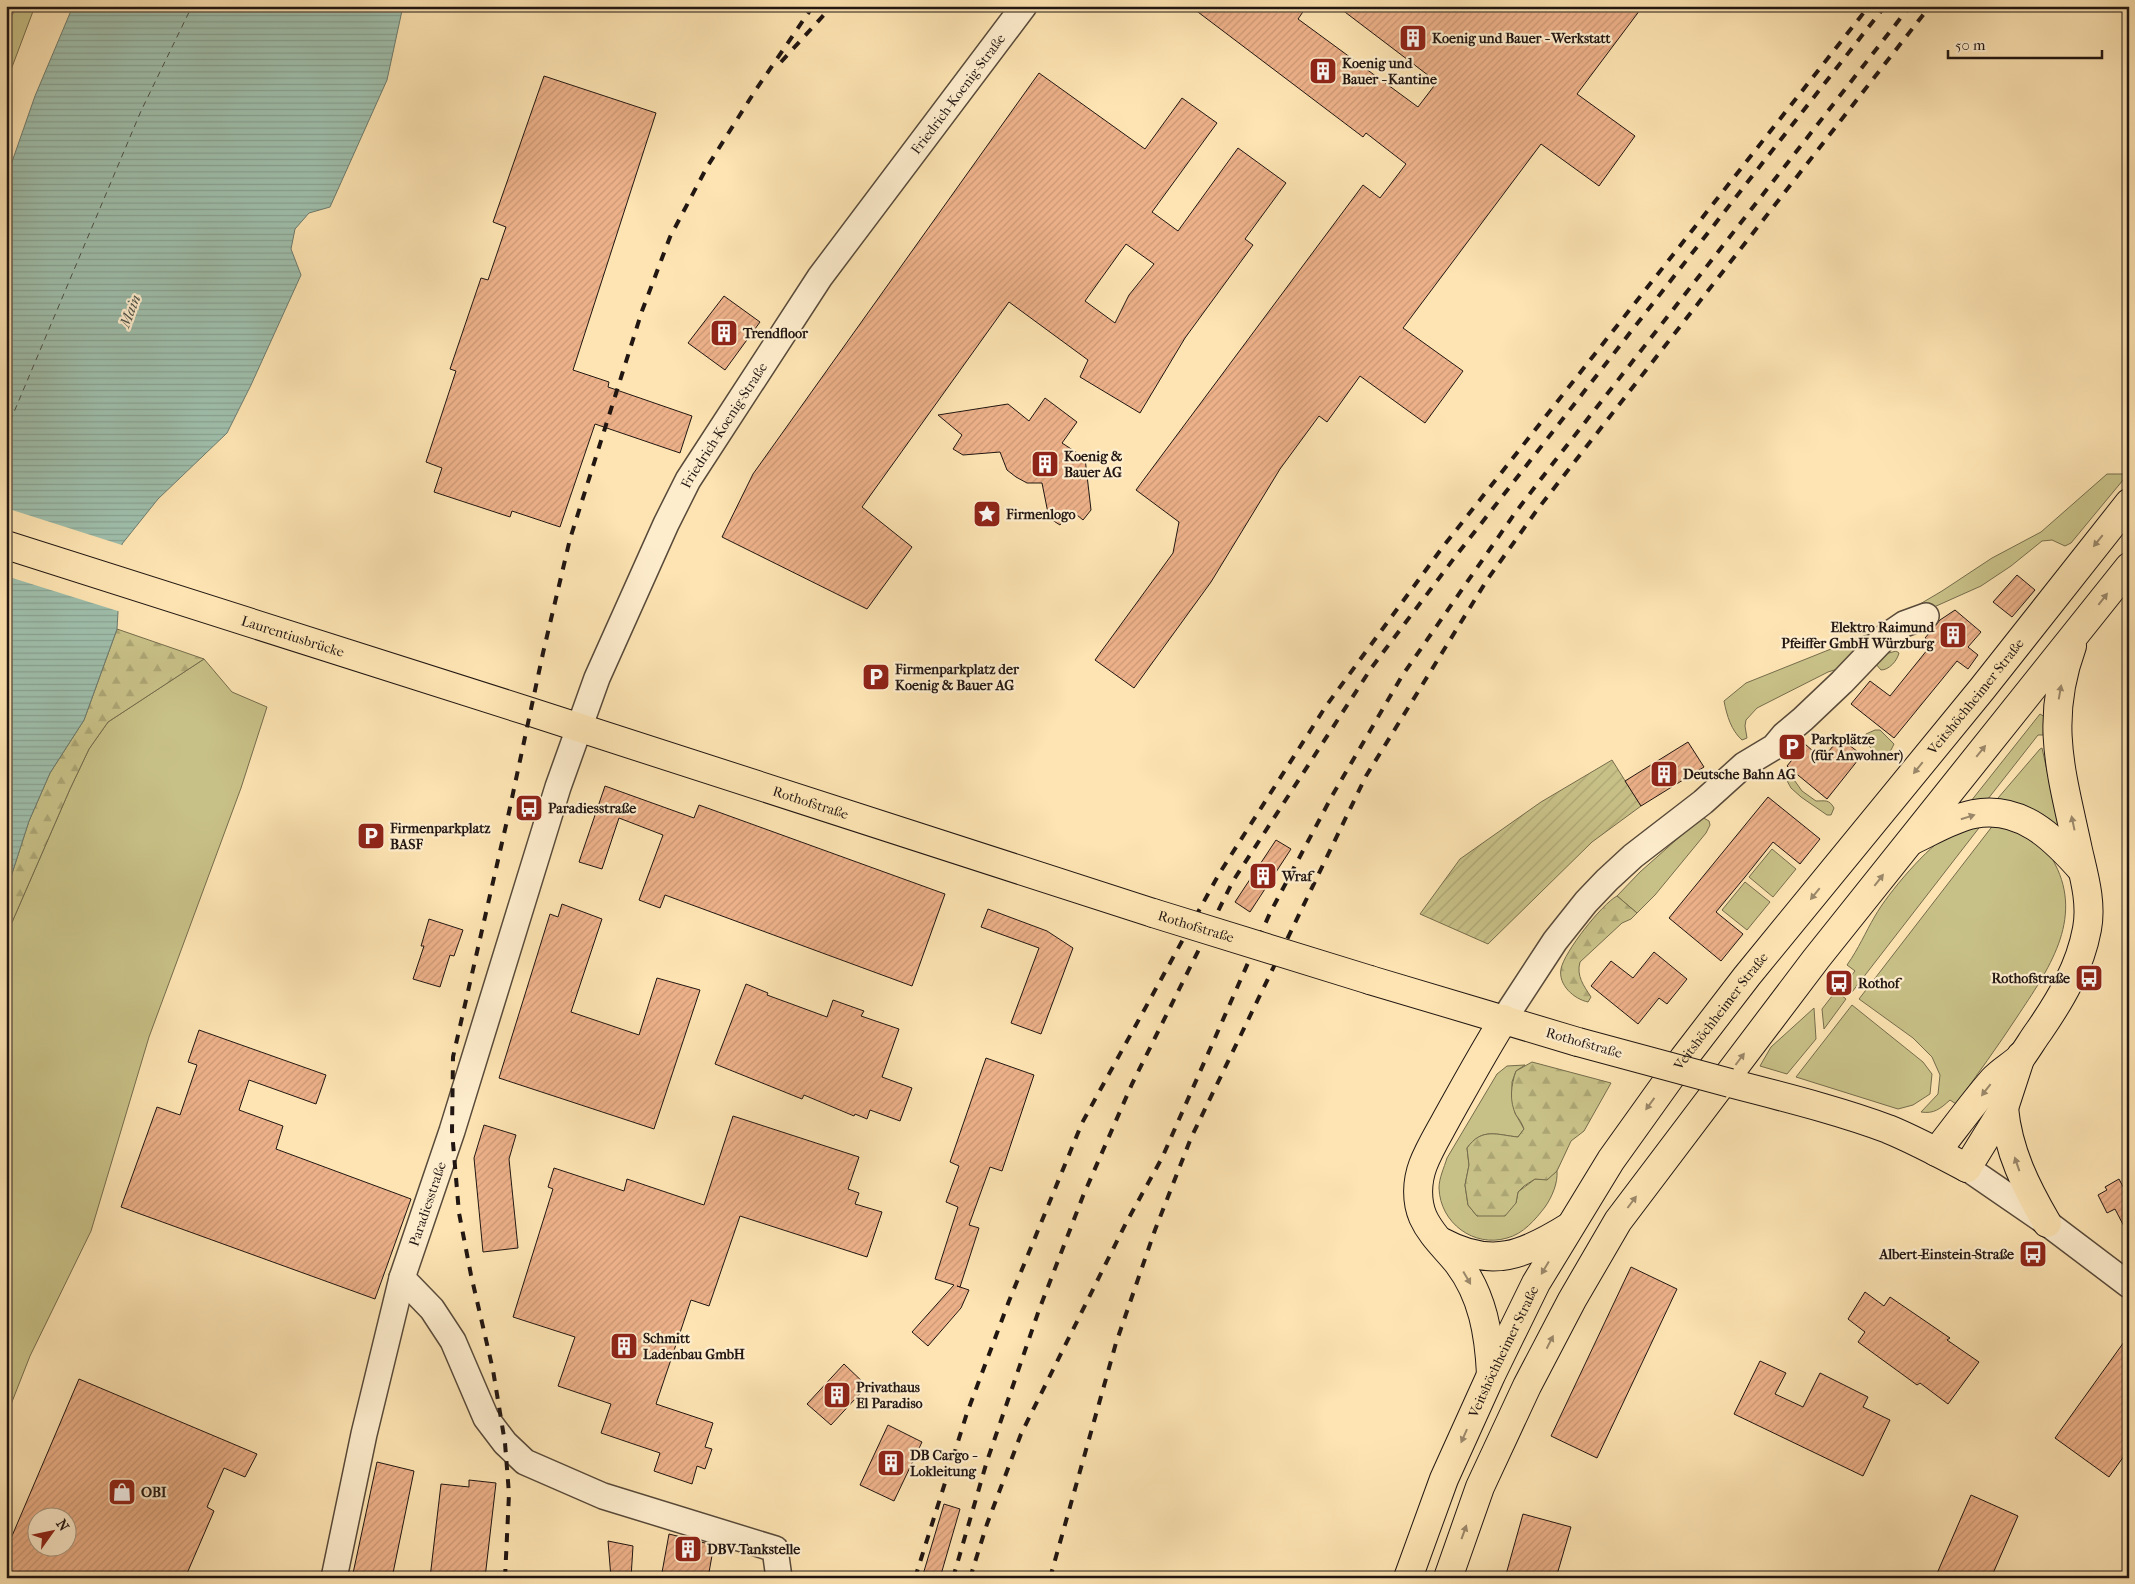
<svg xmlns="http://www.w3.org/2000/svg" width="2135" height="1584" font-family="'IM FELL French Canon',serif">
	<defs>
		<pattern id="forest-firs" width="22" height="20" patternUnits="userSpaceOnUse" patternTransform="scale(1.25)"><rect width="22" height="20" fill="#c8c187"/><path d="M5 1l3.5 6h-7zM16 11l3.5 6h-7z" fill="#aca574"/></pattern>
		<pattern id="garden-furrows" width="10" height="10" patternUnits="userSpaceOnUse" patternTransform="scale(1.25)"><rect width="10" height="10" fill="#c8c187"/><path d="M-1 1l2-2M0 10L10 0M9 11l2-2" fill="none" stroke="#aca574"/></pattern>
		<pattern id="water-rules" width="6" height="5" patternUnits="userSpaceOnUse" patternTransform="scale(1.25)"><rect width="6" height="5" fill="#9fbfac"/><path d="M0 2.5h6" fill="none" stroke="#89a393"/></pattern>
		<pattern id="building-hatch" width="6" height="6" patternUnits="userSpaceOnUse" patternTransform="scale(1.25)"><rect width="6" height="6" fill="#edb189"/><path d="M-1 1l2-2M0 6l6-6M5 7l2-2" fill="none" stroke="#cb9875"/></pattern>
	</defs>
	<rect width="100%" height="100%" fill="#fde4b2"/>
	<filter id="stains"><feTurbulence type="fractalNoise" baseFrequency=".004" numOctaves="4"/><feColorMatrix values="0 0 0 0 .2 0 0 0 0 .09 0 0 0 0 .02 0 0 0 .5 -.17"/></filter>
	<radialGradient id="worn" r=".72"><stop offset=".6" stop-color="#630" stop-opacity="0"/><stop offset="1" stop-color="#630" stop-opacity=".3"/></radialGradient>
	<g fill="#c8c187" stroke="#746c4c">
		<path d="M18,6H35L6,83V24Z"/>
		<path d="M2107,474H2128L2071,543L2065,546L2052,540L2042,541L2011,566L1981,586L1934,607L1847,666L1828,672L1757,708L1746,720L1745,726L1747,738L1742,740C1731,730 1727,716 1724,701L1746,683L1871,633L1942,591L1992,558L2041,532Z"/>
		<path d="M1885,651L1889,653L1896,651L1899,653C1897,661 1889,670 1881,670L1875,663Z"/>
		<path d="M204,659L232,692L267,707L241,788L149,1037L91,1231L30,1356L6,1417V936L70,789L89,749L108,722Z"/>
		<path d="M2040,714L2045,717L2043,735H2038L1984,804L1971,801Z"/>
		<path d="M1875,730H1880L1894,744L1891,750L1884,755C1875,754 1863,743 1866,734Z"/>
		<path d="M2042,748L2054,802L2064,831L1997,804L1998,798L2040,749Z"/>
		<path d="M1788,777H1792L1802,791L1816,801C1825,801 1829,799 1834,808L1831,815H1827L1801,797L1791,788L1786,779Z"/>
		<path d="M1702,817L1709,821L1710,825L1706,833L1655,895L1637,913L1617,896L1640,872Z"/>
		<path d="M1982,824L1852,992L1843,986L1855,971L1847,965C1859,948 1865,933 1875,916C1888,893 1928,846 1950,834C1959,829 1972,827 1982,824Z"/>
		<path d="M1994,824C2006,828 2024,831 2034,837C2043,843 2051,855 2055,864C2084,920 2048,970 2017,1017C1998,1046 1977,1075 1956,1104L1950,1100C1940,1109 1934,1114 1921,1112L1938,1094L1940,1075L1932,1057L1913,1038L1859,999Z"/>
		<path d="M1772,849L1796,869L1773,897L1749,877Z"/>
		<path d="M1745,882L1770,902L1747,930L1722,910Z"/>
		<path d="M1836,991L1846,999L1824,1029L1822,1009Z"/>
		<path d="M1852,1005L1923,1062L1932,1074L1930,1094L1913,1105L1898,1109L1796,1077Z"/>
		<path d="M1814,1008L1816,1039L1787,1074L1760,1066L1771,1047Z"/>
		<path d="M1525,1065L1516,1071L1512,1082V1097L1515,1113L1524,1129L1518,1137C1497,1135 1482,1127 1467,1148L1469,1165L1465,1185L1468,1205L1477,1216L1516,1203L1518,1192L1535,1179H1547L1557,1171C1558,1183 1552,1197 1545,1207C1535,1220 1523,1234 1507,1238C1474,1248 1440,1223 1439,1188C1439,1178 1444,1168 1447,1158L1497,1074L1507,1066Z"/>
	</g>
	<g fill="url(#forest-firs)" stroke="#746c4c">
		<path d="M117,629L204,659L108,722L89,749L70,789L6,936V892L29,821L50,773L84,720Z"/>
		<path d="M1617,896L1637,913L1631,919L1622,923L1580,962C1576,976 1584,986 1591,997L1588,1002C1574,999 1558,985 1561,969C1564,952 1602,904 1617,896Z"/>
		<path d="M1532,1062L1611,1083L1584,1131L1571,1141L1557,1171L1547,1180L1535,1179L1524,1186L1518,1192L1516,1203L1505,1216H1477L1468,1205L1465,1185L1469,1165L1467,1148C1482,1127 1497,1135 1518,1137L1524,1129C1522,1123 1519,1119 1516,1115C1509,1101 1511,1085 1516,1071Z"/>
	</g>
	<path fill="url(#garden-furrows)" stroke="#746c4c" d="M1612,760L1641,806L1592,842L1488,944L1420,914L1460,859L1541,802Z"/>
	<path fill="url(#water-rules)" stroke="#6d7b6e" d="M73,6H403L387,80L330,207L309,213L295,229L291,249L301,275L251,385L227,433L158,499L122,544L117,629L84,720L50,773L29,821L6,892V179L35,96Z"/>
	<path fill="#fde4b2" d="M6,508L125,546L121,612L6,576Z"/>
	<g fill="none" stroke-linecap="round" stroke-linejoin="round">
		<path stroke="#4d5148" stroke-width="1" stroke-dasharray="6 5" stroke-linecap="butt" d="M6,431L141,111L192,6"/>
	</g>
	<g fill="url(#building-hatch)" stroke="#211612" fill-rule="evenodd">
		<path d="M1190,6H1307L1298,19L1418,107L1437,82L1337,6H1643L1577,94L1635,136L1599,186L1541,144L1403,328L1463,371L1425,423L1360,376L1327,422L1319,416L1280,469L1211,582L1134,688L1095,660L1173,553L1179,522L1136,490L1363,185L1380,198L1406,164L1366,133L1363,137Z"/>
		<path d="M1039,73L1145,149L1182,98L1217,123L1152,212L1178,231L1238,148L1286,183L1245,239L1253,245L1185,338L1140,413L1080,377L1088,360L1009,302L862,507L912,547L867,609L722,537L753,474ZM1126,244L1154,264L1129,295L1115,323L1085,301Z"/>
		<path d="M544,76L656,113L573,370L609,382L608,387L692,416L680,453L595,424L560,527L512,511L510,517L434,492L442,468L426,462L456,371L450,369L481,278L488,280L506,227L493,222Z"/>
		<path d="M724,296L760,322L725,370L688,343Z"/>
		<path d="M1045,398L1077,422L1062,443L1085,458L1091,510L1083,520L1071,510L1060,525L1049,518L1042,483H1027L1016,477L1007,470L1000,452L963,455L953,449L962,435L938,415L1008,404L1029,421Z"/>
		<path d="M2017,575L2035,590L2012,617L1993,602Z"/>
		<path d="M1955,610L1981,632L1968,647L1978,655L1968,669L1957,661L1894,738L1851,704L1870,681L1890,696L1932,644L1925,638L1940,620Z"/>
		<path d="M1840,738L1862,755L1827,799L1787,766L1805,744L1822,759Z"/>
		<path d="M1688,742L1704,767L1641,806L1625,781Z"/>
		<path d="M605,786L694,818L699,805L945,894L912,986L665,895L660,908L639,900L663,835L619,818L602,869L579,862Z"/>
		<path d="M1768,797L1820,839L1800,864L1773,842L1745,877L1716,912L1743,934L1721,961L1669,918Z"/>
		<path d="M1276,840L1291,849L1250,912L1235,902Z"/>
		<path d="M562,904L602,919L571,1012L639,1035L657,978L700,990L654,1129L499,1078L550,914L558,917Z"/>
		<path d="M988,909L1047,931L1073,948L1041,1034L1011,1023L1039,948L981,927Z"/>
		<path d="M429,919L463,930L454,956L450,955L440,987L413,979L424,946H421Z"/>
		<path d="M1654,952L1687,979L1667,1004L1659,998L1638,1024L1591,986L1611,961L1633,978Z"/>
		<path d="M746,984L768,993L767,995L827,1017L833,1000L864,1011L861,1016L899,1029L882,1077L912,1088L900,1121L870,1110L867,1119L855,1114L854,1116L804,1095L802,1099L715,1064Z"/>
		<path d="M199,1030L326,1075L316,1104L249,1080L239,1110L283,1126L276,1149L411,1199L375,1299L121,1207L157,1107L180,1115L197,1065L188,1062Z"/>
		<path d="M986,1058L1034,1075L1002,1171L990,1167L969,1225L979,1228L960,1287L957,1286L969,1290L961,1308L928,1346L912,1332L954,1285L935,1279L958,1207L946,1202L959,1166L950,1162Z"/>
		<path d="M733,1116L859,1157L848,1189L859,1193L855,1204L882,1212L867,1257L740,1216L709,1306L691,1300L656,1404L713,1423L705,1447L712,1449L705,1469L697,1466L692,1484L654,1471L660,1453L601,1433L611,1404L558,1386L575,1337L513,1317L553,1189L548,1187L554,1168L624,1191L627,1179L704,1205Z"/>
		<path d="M484,1125L516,1135L509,1159L518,1248L483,1252L474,1158Z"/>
		<path d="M2119,1179L2129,1198V1236L2115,1209L2107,1213L2098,1195L2107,1190L2105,1187Z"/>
		<path d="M1631,1267L1677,1289L1597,1458L1551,1436Z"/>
		<path d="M1865,1292L1884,1306L1890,1297L1950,1338L1947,1340L1979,1362L1948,1404L1920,1383L1917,1385L1858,1342L1865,1332L1848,1319Z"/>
		<path d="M2129,1335V1449L2109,1477L2055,1438Z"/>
		<path d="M1760,1361L1786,1373L1775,1394L1803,1407L1820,1373L1868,1397L1863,1407L1890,1420L1863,1476L1734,1414Z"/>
		<path d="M844,1364L867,1386L831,1425L807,1404Z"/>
		<path d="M79,1379L257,1454L245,1477L224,1468L207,1507L214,1511L185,1578H6V1550ZM38,1516H68V1546H38Z"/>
		<path d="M888,1425L922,1442L894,1501L860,1485Z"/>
		<path d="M377,1462L414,1471L392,1578H352Z"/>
		<path d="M469,1480L496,1483L485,1578H430L441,1484L469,1487Z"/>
		<path d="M1971,1495L2018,1516L1991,1578H1935Z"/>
		<path d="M944,1504L960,1509L940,1578H922Z"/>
		<path d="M1523,1514L1571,1527L1556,1578H1505Z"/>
		<path d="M669,1534L709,1544L708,1549L713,1550L708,1578H661Z"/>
		<path d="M608,1541L633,1546L631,1578H611Z"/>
	</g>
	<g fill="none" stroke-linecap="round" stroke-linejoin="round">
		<defs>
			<g id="minor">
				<path d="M1504,1019L1555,941L1586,902L1607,880L1633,856L1703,802L1744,765L1774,747L1784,735L1803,719L1842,682L1885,637L1904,624L1926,616"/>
				<path d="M1967,1168L2047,1223L2129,1285"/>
				<path d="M402,1278L432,1309L453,1341L486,1418L505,1443L525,1462L603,1496L775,1549L779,1578"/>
				<path id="s1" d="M334,1578L364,1434L402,1278L452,1131L558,787L597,678L666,524L688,480L820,277L1024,6"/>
			</g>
			<g id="major">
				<path id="s2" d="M6,545L531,712L1153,913"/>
				<path d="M1370,980L1578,1042"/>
				<path d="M1730,1083C1783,1097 1837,1110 1888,1129C1915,1140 1941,1154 1967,1168"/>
			</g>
			<g id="highway">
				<path d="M1913,840C1932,831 1953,818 1974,814C2021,805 2054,838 2082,870"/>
				<path d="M2004,1108C2008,1151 2026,1187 2047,1223"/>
				<path d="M1936,1152C1955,1128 1973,1103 1993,1080C2001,1071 2013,1065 2022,1056C2028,1048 2033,1039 2039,1031C2061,999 2080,967 2087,929C2092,903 2084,876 2078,850C2062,774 2044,723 2072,646"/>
				<path d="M1967,1168L2004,1108L2021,1056"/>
				<path d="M1442,1242C1492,1269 1524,1255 1569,1227"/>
				<path d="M1491,1374C1489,1334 1483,1296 1458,1263C1446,1248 1431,1235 1423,1217C1416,1201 1417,1181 1423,1165C1429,1149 1439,1133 1447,1118C1466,1084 1484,1051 1504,1019"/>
				<path id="s3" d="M1408,1578L1444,1479L1491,1375L1536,1283L1611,1160L1684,1058L1747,976L1982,689L2129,503"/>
				<path d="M1448,1578L1480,1487L1527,1386L1572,1300L1618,1221L1816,959L2129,567"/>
			</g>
		</defs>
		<use href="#minor" stroke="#584a3a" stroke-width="28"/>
		<use href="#major" stroke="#211612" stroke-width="30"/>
		<use href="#highway" stroke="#211612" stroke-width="30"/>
		<use href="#minor" stroke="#feedcd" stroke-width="25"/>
		<use href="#major" stroke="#fde4b2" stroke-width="28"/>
		<use href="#highway" stroke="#fde4b2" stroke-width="28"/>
		<g stroke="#211612" stroke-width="4" stroke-dasharray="9 9" stroke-linecap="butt">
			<path d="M781,62L832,6"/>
			<path d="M505,1578L509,1494L505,1443L493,1370L471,1275L459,1213L452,1131L453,1057L509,812L543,653L570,539L642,311L670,237L707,167L755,91L813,6"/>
			<path d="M915,1578L967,1413L1009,1301L1082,1123L1219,874L1326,706L1442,548L1869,6"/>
			<path d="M953,1578L987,1461L1039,1310L1083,1196L1132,1084L1233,881L1372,667L1455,557L1885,6"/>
			<path d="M970,1578L987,1524L1021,1434L1126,1223L1162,1158L1270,913L1332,796L1402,676L1515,513L1554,462L1910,6"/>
			<path d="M1050,1578L1116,1343L1155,1230L1191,1138L1366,776L1487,580L1537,510L1930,6"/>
		</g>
		<defs>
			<g id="major-bridge">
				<path id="s4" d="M1153,913L1370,980"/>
				<path d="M1578,1042L1730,1083"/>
			</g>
		</defs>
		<use href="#major-bridge" stroke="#211612" stroke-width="30" stroke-linecap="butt"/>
		<use href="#major-bridge" stroke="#fde4b2" stroke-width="28"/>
	</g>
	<defs><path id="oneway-solid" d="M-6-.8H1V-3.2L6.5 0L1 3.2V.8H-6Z" transform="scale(1.25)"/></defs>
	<g fill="#9a876a">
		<use href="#oneway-solid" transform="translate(2098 541) rotate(129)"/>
		<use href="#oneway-solid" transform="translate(2103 599) rotate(-52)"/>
		<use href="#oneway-solid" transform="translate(2060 692) rotate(-80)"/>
		<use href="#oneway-solid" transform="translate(1981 751) rotate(-51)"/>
		<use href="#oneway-solid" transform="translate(1918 768) rotate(129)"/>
		<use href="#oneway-solid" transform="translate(1968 817) rotate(-18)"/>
		<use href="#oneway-solid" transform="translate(2073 823) rotate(-102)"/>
		<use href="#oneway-solid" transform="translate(1879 880) rotate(-52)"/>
		<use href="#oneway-solid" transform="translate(1815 894) rotate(129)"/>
		<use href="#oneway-solid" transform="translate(1740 1059) rotate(-53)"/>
		<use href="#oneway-solid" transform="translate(1986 1090) rotate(128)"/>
		<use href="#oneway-solid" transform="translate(1650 1104) rotate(126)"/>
		<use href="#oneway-solid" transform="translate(2017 1164) rotate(-109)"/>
		<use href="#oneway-solid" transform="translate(1632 1202) rotate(-53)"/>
		<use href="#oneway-solid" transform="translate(1545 1268) rotate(121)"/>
		<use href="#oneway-solid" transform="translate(1467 1278) rotate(60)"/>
		<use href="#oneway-solid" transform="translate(1550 1342) rotate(-63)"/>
		<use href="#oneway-solid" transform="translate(1464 1436) rotate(114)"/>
		<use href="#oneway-solid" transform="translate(1464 1532) rotate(-70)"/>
	</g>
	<defs>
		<symbol id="building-square" viewBox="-11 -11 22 22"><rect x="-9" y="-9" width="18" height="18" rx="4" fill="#8f2418" stroke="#feedcd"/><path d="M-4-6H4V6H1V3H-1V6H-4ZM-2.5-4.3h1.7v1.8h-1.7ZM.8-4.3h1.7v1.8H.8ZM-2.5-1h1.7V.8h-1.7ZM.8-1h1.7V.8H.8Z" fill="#fff"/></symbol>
		<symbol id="sight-square" viewBox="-11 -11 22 22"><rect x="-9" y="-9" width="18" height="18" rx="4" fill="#8f2418" stroke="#feedcd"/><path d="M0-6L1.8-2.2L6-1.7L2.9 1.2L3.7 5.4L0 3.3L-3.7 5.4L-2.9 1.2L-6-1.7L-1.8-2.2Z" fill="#fff"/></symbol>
		<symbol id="parking-square" viewBox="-11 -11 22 22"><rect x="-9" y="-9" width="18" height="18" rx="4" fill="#8f2418" stroke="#feedcd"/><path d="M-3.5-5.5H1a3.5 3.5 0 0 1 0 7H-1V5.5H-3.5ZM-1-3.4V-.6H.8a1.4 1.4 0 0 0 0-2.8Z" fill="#fff"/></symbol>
		<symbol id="bus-square" viewBox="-11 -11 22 22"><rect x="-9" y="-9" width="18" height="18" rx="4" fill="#8f2418" stroke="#feedcd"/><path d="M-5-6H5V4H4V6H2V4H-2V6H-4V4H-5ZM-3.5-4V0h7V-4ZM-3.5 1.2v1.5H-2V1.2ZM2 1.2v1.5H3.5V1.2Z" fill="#fff"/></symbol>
		<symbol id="shop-square" viewBox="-11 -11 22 22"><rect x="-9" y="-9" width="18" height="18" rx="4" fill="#8f2418" stroke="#feedcd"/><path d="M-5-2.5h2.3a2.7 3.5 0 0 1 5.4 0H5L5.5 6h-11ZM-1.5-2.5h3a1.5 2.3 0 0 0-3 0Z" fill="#fff"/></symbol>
	</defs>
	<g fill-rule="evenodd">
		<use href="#building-square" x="1397" y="22" width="32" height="32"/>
		<use href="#building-square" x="1307" y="55" width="32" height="32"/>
		<use href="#building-square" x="708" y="317" width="32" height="32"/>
		<use href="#building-square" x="1029" y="448" width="32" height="32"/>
		<use href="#sight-square" x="971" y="498" width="32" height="32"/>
		<use href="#building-square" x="1937" y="619" width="32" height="32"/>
		<use href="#parking-square" x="860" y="661" width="32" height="32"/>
		<use href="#parking-square" x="1776" y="731" width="32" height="32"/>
		<use href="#building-square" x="1648" y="758" width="32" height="32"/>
		<use href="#bus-square" x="513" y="792" width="32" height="32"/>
		<use href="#parking-square" x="355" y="820" width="32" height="32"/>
		<use href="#building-square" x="1247" y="860" width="32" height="32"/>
		<use href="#bus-square" x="2073" y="962" width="32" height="32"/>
		<use href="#bus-square" x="1823" y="967" width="32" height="32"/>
		<use href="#bus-square" x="2017" y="1238" width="32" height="32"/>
		<use href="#building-square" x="608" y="1330" width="32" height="32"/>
		<use href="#building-square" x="821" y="1379" width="32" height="32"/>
		<use href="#building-square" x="875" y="1447" width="32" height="32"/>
		<use href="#shop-square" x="106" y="1476" width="32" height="32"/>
		<use href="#building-square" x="672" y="1533" width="32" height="32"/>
	</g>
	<g text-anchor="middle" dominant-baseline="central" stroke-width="4.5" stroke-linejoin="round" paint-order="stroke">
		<g font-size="14" font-weight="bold" fill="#211612" stroke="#feedcd" text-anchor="start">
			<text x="1432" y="38">Koenig und Bauer - Werkstatt</text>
			<text x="1342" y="63">Koenig und<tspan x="1342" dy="16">Bauer - Kantine</tspan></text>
			<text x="743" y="333">Trendfloor</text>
			<text x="1064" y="456">Koenig &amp;<tspan x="1064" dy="16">Bauer AG</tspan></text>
			<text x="1006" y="514">Firmenlogo</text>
			<text x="1934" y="627" text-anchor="end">Elektro Raimund<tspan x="1934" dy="16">Pfeiffer GmbH Würzburg</tspan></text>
			<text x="895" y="669">Firmenparkplatz der<tspan x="895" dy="16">Koenig &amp; Bauer AG</tspan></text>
			<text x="1811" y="739">Parkplätze<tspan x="1811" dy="16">(für Anwohner)</tspan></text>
			<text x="1683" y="774">Deutsche Bahn AG</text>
			<text x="548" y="808">Paradiesstraße</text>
			<text x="390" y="828">Firmenparkplatz<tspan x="390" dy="16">BASF</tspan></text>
			<text x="1282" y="876">Wraf</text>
			<text x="2070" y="978" text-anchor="end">Rothofstraße</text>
			<text x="1858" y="983">Rothof</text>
			<text x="2014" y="1254" text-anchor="end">Albert-Einstein-Straße</text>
			<text x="643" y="1338">Schmitt<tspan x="643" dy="16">Ladenbau GmbH</tspan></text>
			<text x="856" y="1387">Privathaus<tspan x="856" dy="16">El Paradiso</tspan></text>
			<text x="910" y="1455">DB Cargo -<tspan x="910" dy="16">Lokleitung</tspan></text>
			<text x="141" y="1492">OBI</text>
			<text x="707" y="1549">DBV Tankstelle</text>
		</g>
		<g font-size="14" fill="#211612" stroke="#feedcd">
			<text stroke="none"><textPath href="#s1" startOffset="1628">Friedrich-Koenig-Straße</textPath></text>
			<text stroke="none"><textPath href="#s1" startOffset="1222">Friedrich-Koenig-Straße</textPath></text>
			<text stroke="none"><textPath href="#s2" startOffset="301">Laurentiusbrücke</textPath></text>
			<text stroke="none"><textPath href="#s3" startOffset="1056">Veitshöchheimer Straße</textPath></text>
			<text stroke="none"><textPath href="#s2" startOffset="845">Rothofstraße</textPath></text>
			<text stroke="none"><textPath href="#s4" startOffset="45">Rothofstraße</textPath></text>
			<text stroke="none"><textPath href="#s3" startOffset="651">Veitshöchheimer Straße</textPath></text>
			<text transform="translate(1584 1043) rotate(16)">Rothofstraße</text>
			<text stroke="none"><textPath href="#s1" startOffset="386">Paradiesstraße</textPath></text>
			<text stroke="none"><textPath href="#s3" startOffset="246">Veitshöchheimer Straße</textPath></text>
		</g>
		<g font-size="15" font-style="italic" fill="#4d5148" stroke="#feedcd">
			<text transform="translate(130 311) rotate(-69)">Main</text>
		</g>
	</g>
	<rect width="2135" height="1584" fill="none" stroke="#fde4b2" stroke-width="25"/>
	<rect x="8" y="8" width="2120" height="1569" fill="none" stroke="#211612" stroke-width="2.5"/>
	<rect x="12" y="12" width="2110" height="1559" fill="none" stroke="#211612"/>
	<g transform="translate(52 1532) rotate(57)"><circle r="24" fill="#feedcd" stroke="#a69782"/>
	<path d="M0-4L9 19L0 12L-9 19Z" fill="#8f2418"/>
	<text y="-8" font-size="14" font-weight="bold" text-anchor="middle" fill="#211612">N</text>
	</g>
	<path d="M1948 50v8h154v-8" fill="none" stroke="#211612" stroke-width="2.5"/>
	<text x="1955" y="50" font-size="15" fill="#211612" stroke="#feedcd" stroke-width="4" paint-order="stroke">50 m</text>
	<rect width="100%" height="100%" filter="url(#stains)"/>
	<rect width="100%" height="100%" fill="url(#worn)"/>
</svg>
